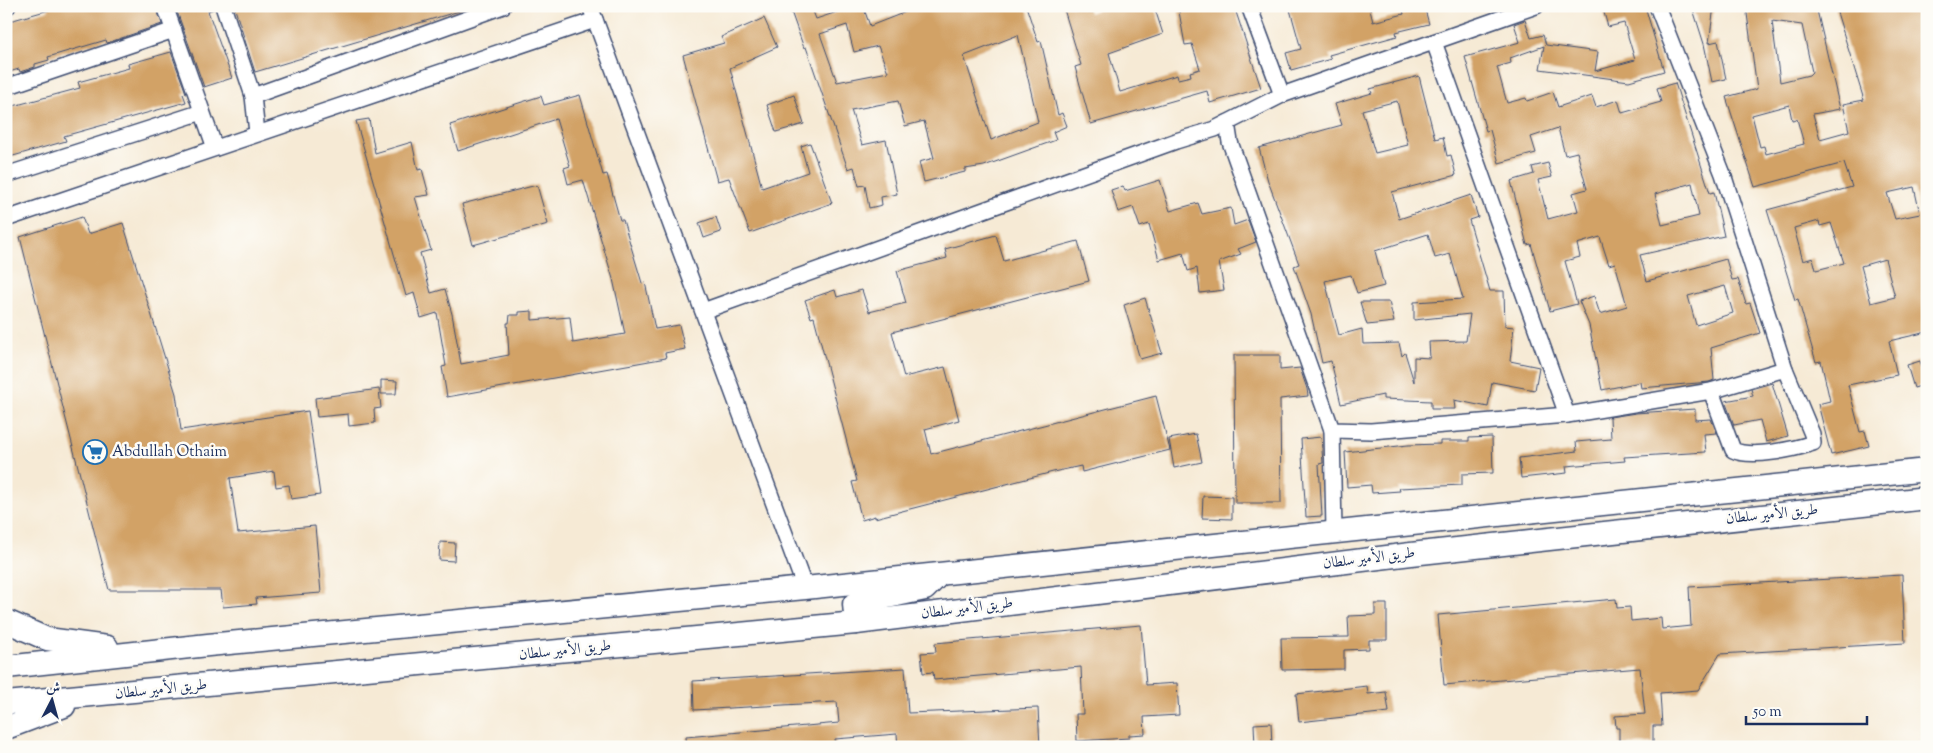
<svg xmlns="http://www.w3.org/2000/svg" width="1933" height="753" font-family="'Sorts Mill Goudy',Amiri,serif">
	<rect width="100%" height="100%" fill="#fdfcf7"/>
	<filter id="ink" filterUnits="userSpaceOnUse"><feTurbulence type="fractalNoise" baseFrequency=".02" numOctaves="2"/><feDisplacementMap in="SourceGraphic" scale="10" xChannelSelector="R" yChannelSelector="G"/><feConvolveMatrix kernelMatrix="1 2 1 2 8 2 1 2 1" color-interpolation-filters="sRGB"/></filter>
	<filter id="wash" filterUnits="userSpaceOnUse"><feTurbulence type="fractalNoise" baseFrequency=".0096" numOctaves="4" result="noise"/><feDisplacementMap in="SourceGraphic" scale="20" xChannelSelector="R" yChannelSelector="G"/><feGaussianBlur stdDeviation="1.12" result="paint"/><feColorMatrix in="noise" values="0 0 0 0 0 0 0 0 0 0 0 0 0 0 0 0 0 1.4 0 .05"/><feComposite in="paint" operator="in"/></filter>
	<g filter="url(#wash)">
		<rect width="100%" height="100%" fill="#f6ead5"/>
		<g id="blocks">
			<g fill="#d2a266" fill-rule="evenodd">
				<path d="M48,6H156L162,24L107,43L106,40L48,57L49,60L35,64V67L20,72L19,69L6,73V22L49,10Z"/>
				<path d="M175,6H214V9L208,11L232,78L204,87Z"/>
				<path d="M234,6H466V9L255,72Z"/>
				<path d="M789,6H811L816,19L855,6H863L870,26L921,6H1026L1038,42L1041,41L1058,115L1062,113L1067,126L1053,132L1056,140L984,166L965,169V172L924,182L919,162L934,158L924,121L905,126L898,101L851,110L862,145L886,140L897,194L881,197L882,205L869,208L865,185L859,186L854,167L848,169L806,47L804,48ZM847,25L854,52L878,46L888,72L837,82L820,34ZM1018,35L1038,122L991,140L964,56Z"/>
				<path d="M1063,6H1087L1089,13L1110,6H1154L1163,34L1109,53L1120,92L1177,75L1178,79L1191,76L1190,72L1200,69L1192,44L1185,45L1178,6H1234L1261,88L1210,103L1207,91L1091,124L1075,67L1081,65Z"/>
				<path d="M1289,6H1369L1373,22L1404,14L1402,6H1424L1429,24L1396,32L1397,36L1329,55L1331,59L1291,70L1286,53L1301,49Z"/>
				<path d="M1611,6H1645L1664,71L1629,81L1540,69L1544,46L1510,58L1511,63L1497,67L1507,103L1526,98L1527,101L1553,92L1558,107L1592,96L1596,107L1618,100L1622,113L1661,102L1657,88L1675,83L1710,193L1714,192L1724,236L1640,255L1647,281L1726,259L1732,280L1738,279L1746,304L1750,303L1760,333L1711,348L1714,380L1709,382L1641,388L1640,382L1602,390L1589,325L1579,301L1594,296L1600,314L1627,306L1615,263L1609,265L1600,237L1577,244L1580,257L1565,261L1577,304L1550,311L1531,244L1527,245L1511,181L1534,174L1532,167L1548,163L1552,177L1538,180L1548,219L1578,211L1573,193L1587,189L1577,152L1565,155L1558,128L1531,137L1536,153L1499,163L1490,130L1486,131L1465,57L1520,42L1514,24L1525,20L1531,38L1543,35L1546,45L1598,52L1595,71L1635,60L1624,23L1608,27L1603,9ZM1692,183L1699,216L1662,225L1655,194ZM1725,286L1733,313L1696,325L1688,296Z"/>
				<path d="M1692,6H1714L1709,43L1718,41L1726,79L1712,82L1704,44Z"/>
				<path d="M1746,6H1816L1840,109L1813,114L1820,139L1849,131L1843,104L1864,100L1835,6H1927V332L1889,341L1897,375L1848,385L1860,432L1865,431L1869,446L1831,455L1818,404L1830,401L1821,361L1816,362L1798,299L1795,300L1767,210L1852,187L1844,163L1755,187L1726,97L1757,89ZM1772,21L1802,25L1812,72L1809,75L1780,82ZM1789,105L1792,120L1797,119L1804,144L1766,154L1764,146L1760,147L1752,115ZM1914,187L1920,214L1895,219L1887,193ZM1819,221L1820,226L1831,223L1844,263L1816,270L1813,258L1803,261L1794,228ZM1885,259L1895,297L1871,303L1861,266Z"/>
				<path d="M764,18L777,47L730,68L762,188L808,172L801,146L810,143L832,203L750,233L729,178L717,181L683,55L724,43L721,37Z"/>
				<path d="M171,52L186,93L183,94L186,102L64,136L66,141L6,158V108L80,88L78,82L129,68L128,64Z"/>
				<path d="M1419,76L1435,139L1443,137L1447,156L1451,155L1456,175L1392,192L1399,219L1471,195L1478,217L1469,220L1490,291H1504L1505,326L1514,327L1510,361L1539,367L1535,390L1492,382L1488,407L1454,400L1455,409H1431V401L1383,399V395L1341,404L1331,361L1322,363L1311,314L1294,266L1299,264L1268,181L1259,148L1342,125L1335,104L1372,93L1370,89ZM1397,101L1408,145L1375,153L1362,110ZM1428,234L1435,258L1450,254L1463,299L1414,302V320L1470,314L1466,341L1429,342L1430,358L1414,357V382L1405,353L1402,356L1399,343L1363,344L1362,329L1339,335L1325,281L1351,275L1357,293L1384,286L1375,251Z"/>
				<path d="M580,95L603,175L607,174L620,220H623L642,283L645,282L655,329L679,325L685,349L665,353L666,358L447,397L442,367L446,366L437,313L421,318L414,293L406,296L356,121L369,119L375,153L412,142L418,170L422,169L429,195L415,197L431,250L420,253L431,293L445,289L452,314L461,364L509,355L507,323H509L510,315H519V312L532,311V320L570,317L573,343L625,334L613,279L583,180L568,184L564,168L570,166L556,119L458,151L450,125L541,96L544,105Z"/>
				<path d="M794,95L804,124L776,132L767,105Z"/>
				<path d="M1160,180L1170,211L1198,203L1202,214L1231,208L1234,225L1248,220L1256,242L1238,249L1241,254L1219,262L1224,290L1200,293L1197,268L1188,271L1183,253L1159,260L1149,224L1140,227L1133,207L1118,212L1111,190L1123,186L1125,191Z"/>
				<path d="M537,185L548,224L473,245L462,204Z"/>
				<path d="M82,217L88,234L123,223L176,394L181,430L308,411L320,495L291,499L289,485L276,487L274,471L230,478L238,533L315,526L321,593L256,598L257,604L223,607L221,590H109L20,237Z"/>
				<path d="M716,217L721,232L704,238L699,223Z"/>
				<path d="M996,235L1004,261L1078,241L1089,281L892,332L904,377L945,367L959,420L925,429L931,454L1156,396L1170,450L1082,472L1081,466L1053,472L875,518V516L862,520L852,482L857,481L814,317L811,318L805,300L835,290L837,297L862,290L869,312L906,303L897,271L947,258L945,249Z"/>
				<path d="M1145,298L1162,353L1140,359L1124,305Z"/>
				<path d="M1360,302H1389L1394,322L1367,325Z"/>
				<path d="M1234,355H1280V370L1300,368L1307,389L1308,396L1280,399L1281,503H1235Z"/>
				<path d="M1920,361L1927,384L1914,388L1907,365Z"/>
				<path d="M381,380L397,381L396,394H381Z"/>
				<path d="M1772,383L1788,436L1766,442L1760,420L1734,425L1725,401L1753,396L1751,389Z"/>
				<path d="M379,389L381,408L374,409L375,423L349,426L348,414L317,417L315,398Z"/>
				<path d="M1695,409V420L1711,419L1717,433L1704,434L1706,452L1624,457L1625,461L1566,466L1567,473L1521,478L1519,458L1577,451L1576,442L1611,439L1610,417L1636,413Z"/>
				<path d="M1196,434L1202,462L1174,468L1169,439Z"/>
				<path d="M1321,437L1323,463L1319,464L1322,516L1306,517L1301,439Z"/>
				<path d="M1492,437L1493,473L1462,474V485L1399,488L1400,491L1372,493L1371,485L1347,487L1345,452L1408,445L1440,444V441H1469V438Z"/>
				<path d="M1203,496L1232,497V519L1202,518Z"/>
				<path d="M440,542L455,543L454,561L439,560Z"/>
				<path d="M1902,575L1905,643L1720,654L1698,690L1660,693L1662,726H1653V744L1619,745V728H1616L1615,716L1645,714L1640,668L1444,685L1438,615L1616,599L1617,608L1630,607L1631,621L1661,618L1662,629L1691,626L1689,587Z"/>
				<path d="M1375,604H1387V640H1369V649L1344,650V669L1282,670L1281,638L1349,637L1348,616L1375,615Z"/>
				<path d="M1141,625L1146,685L1177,683L1179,715L1144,717L1145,734L1129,735V738L1077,741L1076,714H1083L1081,667L934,680L933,672L923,673L921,653L936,652L935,643Z"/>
				<path d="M905,668L908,713L1038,708L1040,747H898L897,734L835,739L836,747H687L686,737L839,723L837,702L694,710L693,681Z"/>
				<path d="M1367,686L1368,694L1386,692L1389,712L1299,722L1296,694Z"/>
				<path d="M1271,723L1272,747H1255L1254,724Z"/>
			</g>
		</g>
	</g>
	<g filter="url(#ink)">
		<use href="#blocks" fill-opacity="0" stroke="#3c4b70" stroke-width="1"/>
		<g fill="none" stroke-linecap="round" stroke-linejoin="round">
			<defs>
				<g id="street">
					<path d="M165,6L215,148"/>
					<path d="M223,6L253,96L257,133"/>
					<path d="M590,6L805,588"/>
					<path d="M1249,6L1282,95"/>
					<path d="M6,7L8,6"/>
					<path d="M1434,42L1567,415"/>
					<path d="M6,87L174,30"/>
					<path d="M253,96L503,6"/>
					<path d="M1227,123L1230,142L1332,430L1371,431L1567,415L1711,391L1785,369L1723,174L1657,6"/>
					<path d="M6,175L202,112"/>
					<path d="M6,219L595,20"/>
					<path d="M703,311L1176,141L1215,129L1282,95L1536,6"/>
					<path d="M1711,391L1733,450C1751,459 1795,449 1813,443L1812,434L1785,369"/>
					<path d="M1332,430L1334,532"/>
				</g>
				<g id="primary">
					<path d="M6,621L47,639L107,647"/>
					<path d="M856,623L854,604L925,589L938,576"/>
					<path d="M6,667L208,645L805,588L1927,470"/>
					<path d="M6,703L856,623L1411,554L1927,498"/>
					<path d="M6,728L64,706"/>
				</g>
			</defs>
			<use href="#street" stroke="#3c4b70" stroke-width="18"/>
			<use href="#primary" stroke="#3c4b70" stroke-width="25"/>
			<use href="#street" stroke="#fff" stroke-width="15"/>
			<use href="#primary" stroke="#fff" stroke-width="22"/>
		</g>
	</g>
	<defs>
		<symbol id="supermarket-ring" viewBox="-11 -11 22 22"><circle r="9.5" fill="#fdfcf7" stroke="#1f6fb2" stroke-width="1.5"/><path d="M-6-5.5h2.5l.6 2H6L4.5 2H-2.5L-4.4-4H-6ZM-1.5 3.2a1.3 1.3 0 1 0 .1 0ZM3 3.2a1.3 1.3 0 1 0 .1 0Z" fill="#1f6fb2"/></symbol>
	</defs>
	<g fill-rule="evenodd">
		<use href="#supermarket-ring" x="81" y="438" width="28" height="28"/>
	</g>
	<g text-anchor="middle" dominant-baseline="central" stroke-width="5" stroke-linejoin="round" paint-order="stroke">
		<g font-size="15" fill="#1b2f5e" stroke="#fdfcf7" text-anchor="start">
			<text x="112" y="452">Abdullah Othaim</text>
		</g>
		<g font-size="15" fill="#1b2f5e" stroke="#fdfcf7">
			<text transform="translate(1772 515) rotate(-6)">طريق الأمير سلطان</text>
			<text transform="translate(1369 559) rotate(-7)">طريق الأمير سلطان</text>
			<text transform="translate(967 609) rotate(-7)">طريق الأمير سلطان</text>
			<text transform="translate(565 651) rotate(-6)">طريق الأمير سلطان</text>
			<text transform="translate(161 690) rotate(-6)">طريق الأمير سلطان</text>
		</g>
	</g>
	<rect width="1933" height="753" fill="none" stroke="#fdfcf7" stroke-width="25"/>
	<g transform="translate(52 700) rotate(6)" stroke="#fdfcf7" stroke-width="4" paint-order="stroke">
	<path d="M0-4L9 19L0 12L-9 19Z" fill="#1b2f5e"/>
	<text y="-8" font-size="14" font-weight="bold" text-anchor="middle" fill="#1b2f5e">ش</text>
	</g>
	<path d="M1746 716v8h121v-8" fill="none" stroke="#1b2f5e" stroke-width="2.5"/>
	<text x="1753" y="716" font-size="15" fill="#1b2f5e" stroke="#fdfcf7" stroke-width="4" paint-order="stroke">50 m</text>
</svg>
